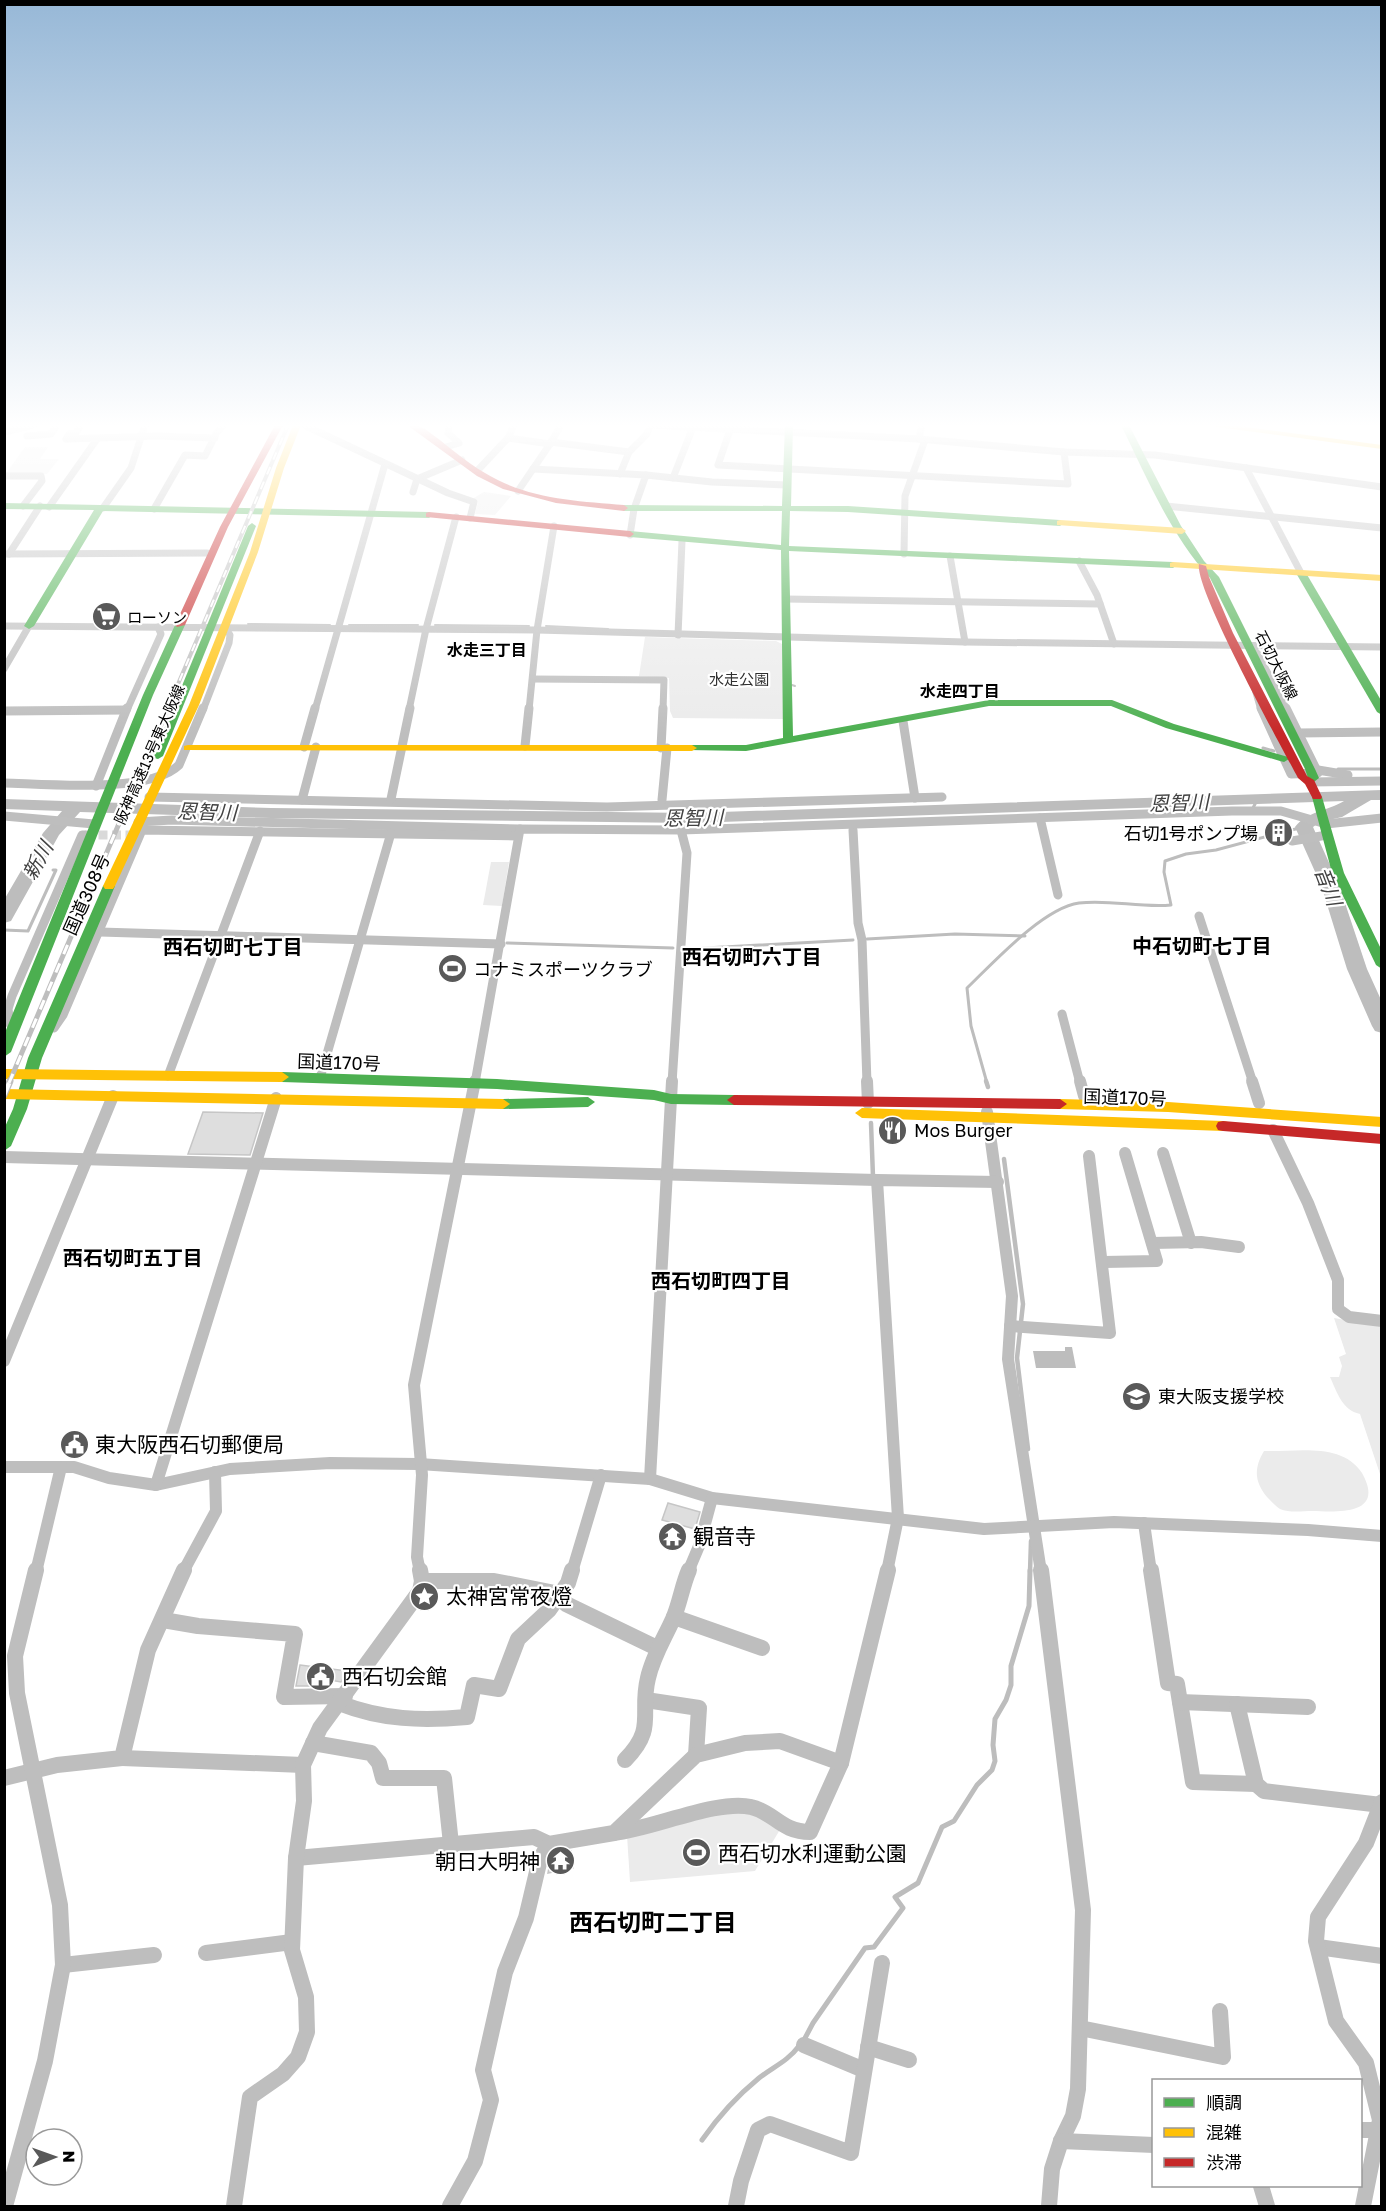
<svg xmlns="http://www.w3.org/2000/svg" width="1386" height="2211" font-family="'Golos Text','Noto Sans JP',sans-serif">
	<rect width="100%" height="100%" fill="#fff"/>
	<g fill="#ebebeb">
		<path d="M25,447H48L40,459H59L47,474L5,475Z"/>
		<path d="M484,492L511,496L495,515L475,514L478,502L472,499Z"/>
		<path d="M645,637L776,641L782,644L783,719L673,718L670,711L669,678L639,676Z"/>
		<path d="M491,862H509L502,906L483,905Z"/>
		<path d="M1334,1318L1381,1326V1477L1360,1414C1342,1410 1337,1392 1330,1377H1339L1342,1366L1339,1357L1346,1354Z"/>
		<path d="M1264,1451C1297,1452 1342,1442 1362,1473C1386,1516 1337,1512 1312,1511C1303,1511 1289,1513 1280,1509C1275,1506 1271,1501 1267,1497C1254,1481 1254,1468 1264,1451Z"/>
		<path d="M751,1811L781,1828L755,1871L630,1882L627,1835L681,1819Z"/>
	</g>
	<path fill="#bdbdbd" d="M1065,1347H1072L1076,1368H1036L1033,1351H1065Z"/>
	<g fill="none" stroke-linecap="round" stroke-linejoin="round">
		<g stroke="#bdbdbd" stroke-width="2">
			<path d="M248,624L330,625"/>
			<path d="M349,625H418"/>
			<path d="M435,625L529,626"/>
			<path d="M546,626L608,629"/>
			<path d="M792,685L795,686"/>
		</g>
		<g stroke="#bdbdbd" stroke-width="3">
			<path d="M1263,748L1274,751"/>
			<path d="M1338,769H1382"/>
			<path d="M1253,808L1258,798"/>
			<path d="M1283,832L1304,827"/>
			<path d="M1307,833L1311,829"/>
			<path d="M31,870H37"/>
			<path d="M4,930L28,931L56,870H53"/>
			<path d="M867,939L955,934L1025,936"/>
			<path d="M507,943L673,948"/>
			<path d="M687,949L853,940"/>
			<path d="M987,1083L971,1026L967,988C993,963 1043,908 1079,903C1109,899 1140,908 1171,905L1164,872L1165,861L1186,854L1216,850L1276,834"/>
		</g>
		<g stroke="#bdbdbd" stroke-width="4.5">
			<path d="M986,1081L988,1087"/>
			<path d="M871,1123L873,1177"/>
			<path d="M1004,1159L1023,1304L1017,1358L1028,1449"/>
			<path d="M1030,1572L1031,1541"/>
		</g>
		<g stroke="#bdbdbd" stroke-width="5">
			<path d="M804,2040L813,2023L865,1948L874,1947L903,1908L895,1897L918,1883L942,1827L954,1821L977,1785L992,1770L995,1761L993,1745L995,1719L1006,1700L1011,1685V1666L1029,1606L1030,1570"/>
			<path d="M702,2140C718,2117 737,2096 759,2078C773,2067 788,2061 799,2046"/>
		</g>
		<path fill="#bdbdbd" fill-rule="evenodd" d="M1382,790V800H1371L1342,817L1320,822L1313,827L1339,885L1367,969L1382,1002V1033L1375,1031L1372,1026L1347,969L1321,885L1295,827C1307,811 1328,811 1344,801L692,823L271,818L80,812L59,835L11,921L4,923V900L43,833L62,811L4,809V799L271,808L692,813Z"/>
	</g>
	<g fill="#dedede" stroke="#c6c6c6" stroke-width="1.5">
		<path d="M1282,827L1290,835L1287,837L1275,840L1267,831Z"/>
		<path d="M203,1112L263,1113L250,1155L188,1154Z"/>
		<path d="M888,1125H901L903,1139H889Z"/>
		<path d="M668,1503L700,1512L695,1529L662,1520Z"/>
		<path d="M300,1665L348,1671L341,1682L330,1680L328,1686H296Z"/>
		<path d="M571,1851L573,1868L548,1873L550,1862L555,1854Z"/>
	</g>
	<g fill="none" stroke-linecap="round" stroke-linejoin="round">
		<path stroke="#d9d9d9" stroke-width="9" stroke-dasharray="9 4.5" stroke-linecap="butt" d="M85,835H138"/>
		<g stroke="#bebebe" stroke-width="7">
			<path d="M81,425L75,434H69L66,439L157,436L215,438"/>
			<path d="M304,425L448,493L474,502L470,518"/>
			<path d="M650,425L919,439"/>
			<path d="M922,425L919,439L1064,452L1155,455L1382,487"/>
			<path d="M730,430L718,465L1068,484L1064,452"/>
			<path d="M4,432L33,425"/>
			<path d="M27,436L51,434L57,425"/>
			<path d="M508,438L514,425"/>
			<path d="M551,442L629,452"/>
			<path d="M550,444L561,425"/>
			<path d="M446,447L459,443L448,433L449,425"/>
			<path d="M1246,468L1301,573"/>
			<path d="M533,469L646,475L634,509L630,535"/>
			<path d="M477,471L508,438L550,444L518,491"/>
			<path d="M620,474L629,452L647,434L650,425"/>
			<path d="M646,475L712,482L787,485"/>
			<path d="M4,476H41L42,481L23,506"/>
			<path d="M673,478L693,427"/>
			<path d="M413,492L417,479L462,460"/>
			<path d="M1166,506L1382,528"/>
			<path d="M49,507L97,439"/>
			<path d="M103,508L131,468L145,425"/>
			<path d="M154,509L185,455L205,456L217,432L224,425"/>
			<path d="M4,554L207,553"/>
			<path d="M9,554L40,506"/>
			<path d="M904,554L905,496L925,440"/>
			<path d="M950,556L965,642"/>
			<path d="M1079,561L1097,595L1114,644"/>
			<path d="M786,599L1100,604"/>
			<path d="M4,626L537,630L965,642L1382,647"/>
			<path d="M678,635L682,541"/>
			<path d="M1249,645L1258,654L1287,710"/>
			<path d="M4,669L29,626"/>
			<path d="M533,679L664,680L663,710"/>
			<path d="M1255,689L1261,710"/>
			<path d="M127,710L161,634L158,627"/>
			<path d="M203,710L229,643L230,635L225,627"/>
			<path d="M315,710L385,464"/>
			<path d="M409,710L426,629L456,517"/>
			<path d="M529,710L537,630L554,526"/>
		</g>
		<g stroke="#bebebe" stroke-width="9">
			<path d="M1261,708L1291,774L1318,773L1286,708"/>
			<path d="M4,711L126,710"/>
			<path d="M903,721L915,798"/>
			<path d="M1299,733L1382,732"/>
			<path d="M525,746L529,708"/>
			<path d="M304,747L315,708"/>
			<path d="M661,748L663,708"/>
			<path d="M1318,770L1348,775"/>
			<path d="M1310,782L1382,781"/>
			<path d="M4,783C45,784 150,794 179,765L203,708"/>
			<path d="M96,786L127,708"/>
			<path d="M149,797L607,807L942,797"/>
			<path d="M391,799L410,708"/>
			<path d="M302,800L316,747"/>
			<path d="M662,800L667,748"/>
			<path d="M4,816L94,824"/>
			<path d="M1040,818L1058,895"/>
			<path d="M138,822L172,820L520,829"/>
			<path d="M853,830L858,923L862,940L867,1083"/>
			<path d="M1292,841L1327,835"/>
			<path d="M1199,916L1253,1083"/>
			<path d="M100,932L501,944"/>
			<path d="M1062,1014L1080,1083"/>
			<path d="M10,1024L8,1009L12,996L82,835H85"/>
			<path d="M54,1028L63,1015L142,830L518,836"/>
			<path d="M168,1076L260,831"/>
			<path d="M320,1078L391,833"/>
			<path d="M475,1083L520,829L681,830L1232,811H1281L1326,824L1382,818"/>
			<path d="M672,1083L687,853L681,830"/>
		</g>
		<g stroke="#bebebe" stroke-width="12">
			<path d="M867,1081L868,1103"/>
			<path d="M1080,1081L1084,1096"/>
			<path d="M1252,1081L1259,1103"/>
			<path d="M987,1112L1012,1296L1008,1359L1041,1572"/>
			<path d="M1273,1130L1308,1203L1338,1280V1309L1349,1317L1382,1321"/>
			<path d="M1163,1153L1191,1243"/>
			<path d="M4,1157L877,1180"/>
			<path d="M1152,1243L1201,1242L1239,1247"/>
			<path d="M1104,1262L1157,1261L1125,1153"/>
			<path d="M1010,1326L1110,1333L1089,1156"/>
			<path d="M4,1361L113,1096"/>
			<path d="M4,1467H74L109,1478L156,1485L230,1469L330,1463L419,1464L650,1479L712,1498L984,1529L1114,1522L1308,1530L1382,1536"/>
			<path d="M650,1479L672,1081"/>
			<path d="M156,1485L276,1098"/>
			<path d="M1144,1523L1151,1572"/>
			<path d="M36,1572L61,1467"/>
			<path d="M183,1572L216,1511L215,1472"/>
			<path d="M420,1572L417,1557L422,1475L414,1385L475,1081"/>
			<path d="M572,1572L601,1475"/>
			<path d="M688,1572L699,1546L712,1498"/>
			<path d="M887,1572L898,1518L877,1180L998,1182"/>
		</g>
		<g stroke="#bebebe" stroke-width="16">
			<path d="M1041,1570L1083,1910L1078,2089L1073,2116L1061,2141L1052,2169L1049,2206"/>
			<path d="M1151,1570L1168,1683L1177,1684L1193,1782L1256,1784"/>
			<path d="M422,1581H494L560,1594L566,1604L657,1648"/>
			<path d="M674,1617L762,1648"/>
			<path d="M163,1620L198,1626L295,1634L284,1697L345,1696"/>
			<path d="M646,1700L699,1708L696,1755"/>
			<path d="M1180,1702L1308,1707"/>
			<path d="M339,1703C382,1720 422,1721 467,1717L474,1685L499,1689L518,1639L549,1610L568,1583L572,1570"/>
			<path d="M1237,1704L1256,1784L1264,1791L1381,1805"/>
			<path d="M313,1743L371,1753L379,1763L383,1778H444L451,1844"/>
			<path d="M122,1758L303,1765"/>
			<path d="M625,1760C657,1728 639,1714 648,1678C653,1656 664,1639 673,1619C680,1603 682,1586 689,1570"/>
			<path d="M4,1778L57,1765L122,1758L148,1650L184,1570"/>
			<path d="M614,1833C652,1829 718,1799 751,1807C774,1812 781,1832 810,1832L841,1763"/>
			<path d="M296,1858L534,1837L549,1844L614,1833L696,1755L745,1743L780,1741L841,1763L888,1570"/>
			<path d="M1318,1947L1382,1956"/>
			<path d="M206,1953L292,1942"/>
			<path d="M63,1965L154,1955"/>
			<path d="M1080,2028L1223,2057L1220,2011"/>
			<path d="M804,2045L864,2070"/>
			<path d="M868,2047L909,2060"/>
			<path d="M1360,2130H1378"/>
			<path d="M1061,2141L1154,2145"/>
			<path d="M1261,2186L1267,2206"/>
			<path d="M5,2206L45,2061L63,1965L60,1905L17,1693L15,1656L36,1570"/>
			<path d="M234,2206L250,2097L283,2074L298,2057L307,2032L306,1997L292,1950L296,1858L304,1801L303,1765L320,1728L420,1591L422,1581L420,1570"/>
			<path d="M450,2206L475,2161L491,2100L483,2070L505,1972L526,1918L540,1859L549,1844"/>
			<path d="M736,2206L741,2181L758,2130L770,2124L851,2153L882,1963"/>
			<path d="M1363,2206L1380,2120L1366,2063L1336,2021L1316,1941L1318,1917L1366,1843L1382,1802"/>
		</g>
		<g fill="#4caf50" fill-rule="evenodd">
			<path d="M785,425H793L791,506H848L1060,520L1064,523L1060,526L848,512L790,511L789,546L1173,562L1177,565L1173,568L789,551L793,736L989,700H1112L1174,724L1288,757L1289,759L1284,762L1280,761L1166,728L1111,706H989L746,751L688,750L687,748L692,745H746L783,738L781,550L630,537L626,534L630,531L781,545L782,511H624L620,508L624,505L782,506Z"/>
			<path d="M1121,425H1129L1181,526L1204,561L1219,577L1315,769L1319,778L1310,785L1305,782L1308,778L1305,769L1210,578C1170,534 1147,478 1121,425Z"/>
			<path d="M4,503L429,512L433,515L429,518L103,511L34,626L29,629L24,626L94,510L4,509Z"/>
			<path d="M252,523L256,526L163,756L158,759L154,758L153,756L248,526Z"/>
			<path d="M1298,571L1306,573L1382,702V715L1377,712L1296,573Z"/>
			<path d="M180,622L185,625L153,695L11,1052L4,1057V1035L143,695L175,625Z"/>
			<path d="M1317,794L1322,797L1344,873L1382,951V969L1376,965L1332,873L1312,797Z"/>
			<path d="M109,882L115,886L42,1058L27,1109L11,1146L4,1151V1129L13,1109L28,1058L103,886Z"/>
			<path d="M282,1072L497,1079L654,1090L671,1094L734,1095L741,1100L734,1105L671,1104L654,1100L497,1089L282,1082L275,1077Z"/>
			<path d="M588,1097L595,1102L588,1107L503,1109L496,1104L503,1099Z"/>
		</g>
		<g fill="#ffc107" fill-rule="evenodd">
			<path d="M293,425H301L284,468L258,552L199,705L115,886L113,889H105L103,886L189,705L250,552L276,468Z"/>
			<path d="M1213,425H1231L1382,445V449L1217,427Z"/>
			<path d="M1060,520L1182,528L1186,531L1182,534L1057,525V521Z"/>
			<path d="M1173,562L1382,575V581L1170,567V563Z"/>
			<path d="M188,745H692L697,748L692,751L184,750V746Z"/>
			<path d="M4,1069L282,1072L289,1077L282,1082L4,1079Z"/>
			<path d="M4,1089L503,1099L510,1104L503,1109L4,1099Z"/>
			<path d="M1060,1099L1168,1102L1382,1117V1127L1168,1112L1060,1109L1053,1104Z"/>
			<path d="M862,1108L1223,1121L1228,1122L1230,1126L1228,1130L1223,1131L862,1118L855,1113Z"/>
		</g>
		<g fill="#c62828" fill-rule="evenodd">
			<path d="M275,425H283L228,527L185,625L177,627L175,625L220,527Z"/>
			<path d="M407,425H416L425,429C445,443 464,461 485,473C527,499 576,501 624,505L628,508L624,511L556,503L503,489L477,476Z"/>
			<path d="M429,512L630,531L634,534L630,537L426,517V513Z"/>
			<path d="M1199,564L1206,566L1209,577L1233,633L1307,776L1314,780L1322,797L1321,799H1313L1305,784L1298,778C1281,746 1194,588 1199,564Z"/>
			<path d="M734,1095L1060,1099L1067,1104L1060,1109L734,1105L727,1100Z"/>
			<path d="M1223,1121L1382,1134V1144L1223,1131L1218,1130L1216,1126L1218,1122Z"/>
		</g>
		<defs>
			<path id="rail-far2" d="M167,710L288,425"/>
			<path id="rail-far1" d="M9,1083L168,708"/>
			<path id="rail" d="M4,1095L10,1081"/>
		</defs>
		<use href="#rail-far2" stroke="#bebebe" stroke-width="4"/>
		<use href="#rail-far1" stroke="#bebebe" stroke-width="5"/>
		<use href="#rail" stroke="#bebebe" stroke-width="7"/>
		<use href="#rail-far2" stroke="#fff" stroke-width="2" stroke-dasharray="8" stroke-linecap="butt"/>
		<use href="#rail-far1" stroke="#fff" stroke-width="3" stroke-dasharray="10" stroke-linecap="butt"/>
		<use href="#rail" stroke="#fff" stroke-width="4.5" stroke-dasharray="13" stroke-linecap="butt"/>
	</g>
	<linearGradient id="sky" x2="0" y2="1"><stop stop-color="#97b8d7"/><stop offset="0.58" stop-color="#fff"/><stop offset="1" stop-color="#fff" stop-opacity="0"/></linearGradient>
	<rect width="1386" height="734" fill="url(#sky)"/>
	<defs>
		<symbol id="supermarket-disc" viewBox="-11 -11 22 22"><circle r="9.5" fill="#595959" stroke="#fff"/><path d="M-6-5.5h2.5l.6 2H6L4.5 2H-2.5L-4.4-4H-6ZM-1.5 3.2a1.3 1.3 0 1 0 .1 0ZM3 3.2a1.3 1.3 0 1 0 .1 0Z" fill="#fff"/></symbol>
		<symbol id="building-disc" viewBox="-11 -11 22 22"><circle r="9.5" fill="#595959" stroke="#fff"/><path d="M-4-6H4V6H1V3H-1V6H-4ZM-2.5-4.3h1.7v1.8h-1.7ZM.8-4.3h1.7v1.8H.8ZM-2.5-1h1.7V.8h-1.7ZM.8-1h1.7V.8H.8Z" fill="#fff"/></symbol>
		<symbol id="stadium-disc" viewBox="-11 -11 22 22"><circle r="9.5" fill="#595959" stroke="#fff"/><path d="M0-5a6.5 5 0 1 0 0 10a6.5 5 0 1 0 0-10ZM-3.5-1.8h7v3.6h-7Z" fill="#fff"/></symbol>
		<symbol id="restaurant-disc" viewBox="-11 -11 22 22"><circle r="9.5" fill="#595959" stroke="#fff"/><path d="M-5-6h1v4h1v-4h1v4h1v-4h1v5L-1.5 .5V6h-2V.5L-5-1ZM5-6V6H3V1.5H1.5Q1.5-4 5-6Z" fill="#fff"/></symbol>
		<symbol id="school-disc" viewBox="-11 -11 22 22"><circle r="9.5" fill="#595959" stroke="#fff"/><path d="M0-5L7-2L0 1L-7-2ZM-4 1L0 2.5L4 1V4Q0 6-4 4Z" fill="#fff"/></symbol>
		<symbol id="civic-disc" viewBox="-11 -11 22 22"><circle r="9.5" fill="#595959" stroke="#fff"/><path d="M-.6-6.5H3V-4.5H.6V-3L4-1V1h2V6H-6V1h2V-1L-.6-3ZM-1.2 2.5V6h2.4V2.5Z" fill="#fff"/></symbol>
		<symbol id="temple-disc" viewBox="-11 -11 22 22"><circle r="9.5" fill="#595959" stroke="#fff"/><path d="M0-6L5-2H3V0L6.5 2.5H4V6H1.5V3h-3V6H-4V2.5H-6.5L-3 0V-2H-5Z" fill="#fff"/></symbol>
		<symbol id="sight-disc" viewBox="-11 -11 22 22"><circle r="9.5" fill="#595959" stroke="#fff"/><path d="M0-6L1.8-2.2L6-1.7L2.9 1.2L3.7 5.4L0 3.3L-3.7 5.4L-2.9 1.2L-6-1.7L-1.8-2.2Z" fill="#fff"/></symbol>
	</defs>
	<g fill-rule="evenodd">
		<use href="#supermarket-disc" x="90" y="600" width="33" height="33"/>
		<use href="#building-disc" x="1262" y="816" width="33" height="33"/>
		<use href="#stadium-disc" x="436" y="952" width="33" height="33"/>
		<use href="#restaurant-disc" x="876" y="1114" width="33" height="33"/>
		<use href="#school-disc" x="1120" y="1380" width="33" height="33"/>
		<use href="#civic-disc" x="58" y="1428" width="33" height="33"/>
		<use href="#temple-disc" x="656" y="1520" width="33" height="33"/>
		<use href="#sight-disc" x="408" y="1580" width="33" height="33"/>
		<use href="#civic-disc" x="304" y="1660" width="33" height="33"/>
		<use href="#stadium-disc" x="680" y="1836" width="33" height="33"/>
		<use href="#temple-disc" x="544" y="1844" width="33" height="33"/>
	</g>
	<g text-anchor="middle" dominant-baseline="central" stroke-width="4.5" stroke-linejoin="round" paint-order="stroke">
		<g font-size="15" fill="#000" stroke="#fff" text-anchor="start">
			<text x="127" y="617">ローソン</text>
		</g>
		<g font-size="15" fill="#000" stroke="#fff">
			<text transform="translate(1277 665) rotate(63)">石切大阪線</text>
			<text transform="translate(149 754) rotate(-66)">阪神高速13号東大阪線</text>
		</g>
		<g font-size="15" fill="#313131" stroke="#fff">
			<text x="739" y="679">水走公園</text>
		</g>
		<g font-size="16" font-weight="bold" fill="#000" stroke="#fff">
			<text x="487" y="650">水走三丁目</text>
			<text x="960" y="691">水走四丁目</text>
		</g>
		<g font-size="18" fill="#000" stroke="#fff" text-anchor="start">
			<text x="1258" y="833" text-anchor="end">石切1号ポンプ場</text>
			<text x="473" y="969">コナミスポーツクラブ</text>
			<text x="914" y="1130">Mos Burger</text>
			<text x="1158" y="1396">東大阪支援学校</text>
		</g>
		<g font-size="18" fill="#000" stroke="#fff">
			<text transform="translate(86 894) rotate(-66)">国道308号</text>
			<text transform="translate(339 1062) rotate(2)">国道170号</text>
			<text transform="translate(1125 1097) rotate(2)">国道170号</text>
		</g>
		<g font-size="20" font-style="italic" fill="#424242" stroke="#fff">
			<text transform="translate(1179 802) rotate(-2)">恩智川</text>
			<text transform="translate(207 811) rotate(2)">恩智川</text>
			<text transform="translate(693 817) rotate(-1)">恩智川</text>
			<text transform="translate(37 860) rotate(-61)">新川</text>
			<text transform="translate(1329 886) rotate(69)">音川</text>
		</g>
		<g font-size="20" font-weight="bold" fill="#000" stroke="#fff">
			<text x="1202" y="945">中石切町七丁目</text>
			<text x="233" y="946">西石切町七丁目</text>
			<text x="752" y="956">西石切町六丁目</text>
			<text x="133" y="1257">西石切町五丁目</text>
			<text x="721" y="1280">西石切町四丁目</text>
		</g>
		<g font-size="21" fill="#000" stroke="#fff" text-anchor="start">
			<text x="95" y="1444">東大阪西石切郵便局</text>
			<text x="693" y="1536">観音寺</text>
			<text x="446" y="1596">太神宮常夜燈</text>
			<text x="342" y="1676">西石切会館</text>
			<text x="718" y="1853">西石切水利運動公園</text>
			<text x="540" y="1861" text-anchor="end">朝日大明神</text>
		</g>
		<g font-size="24" font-weight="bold" fill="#000" stroke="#fff">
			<text x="653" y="1921">西石切町二丁目</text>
		</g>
	</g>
	<rect width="1386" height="2211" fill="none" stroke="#000000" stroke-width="12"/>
	<rect x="1152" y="2079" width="210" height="108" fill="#ffffff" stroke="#999999" stroke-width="1.5"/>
	<rect x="1164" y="2098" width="30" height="9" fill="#4caf50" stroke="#999999" stroke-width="1.5"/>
	<text x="1206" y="2109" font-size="18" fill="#000000">順調</text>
	<rect x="1164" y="2128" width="30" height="9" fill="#ffc107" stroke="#999999" stroke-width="1.5"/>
	<text x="1206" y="2139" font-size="18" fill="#000000">混雑</text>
	<rect x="1164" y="2158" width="30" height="9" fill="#c62828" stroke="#999999" stroke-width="1.5"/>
	<text x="1206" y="2169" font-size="18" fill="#000000">渋滞</text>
	<g transform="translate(54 2157) rotate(89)"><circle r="28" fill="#ffffff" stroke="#999999" stroke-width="1.5"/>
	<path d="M0-4.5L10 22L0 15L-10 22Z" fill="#595959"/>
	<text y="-9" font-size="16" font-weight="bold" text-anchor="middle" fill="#000000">N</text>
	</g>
</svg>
